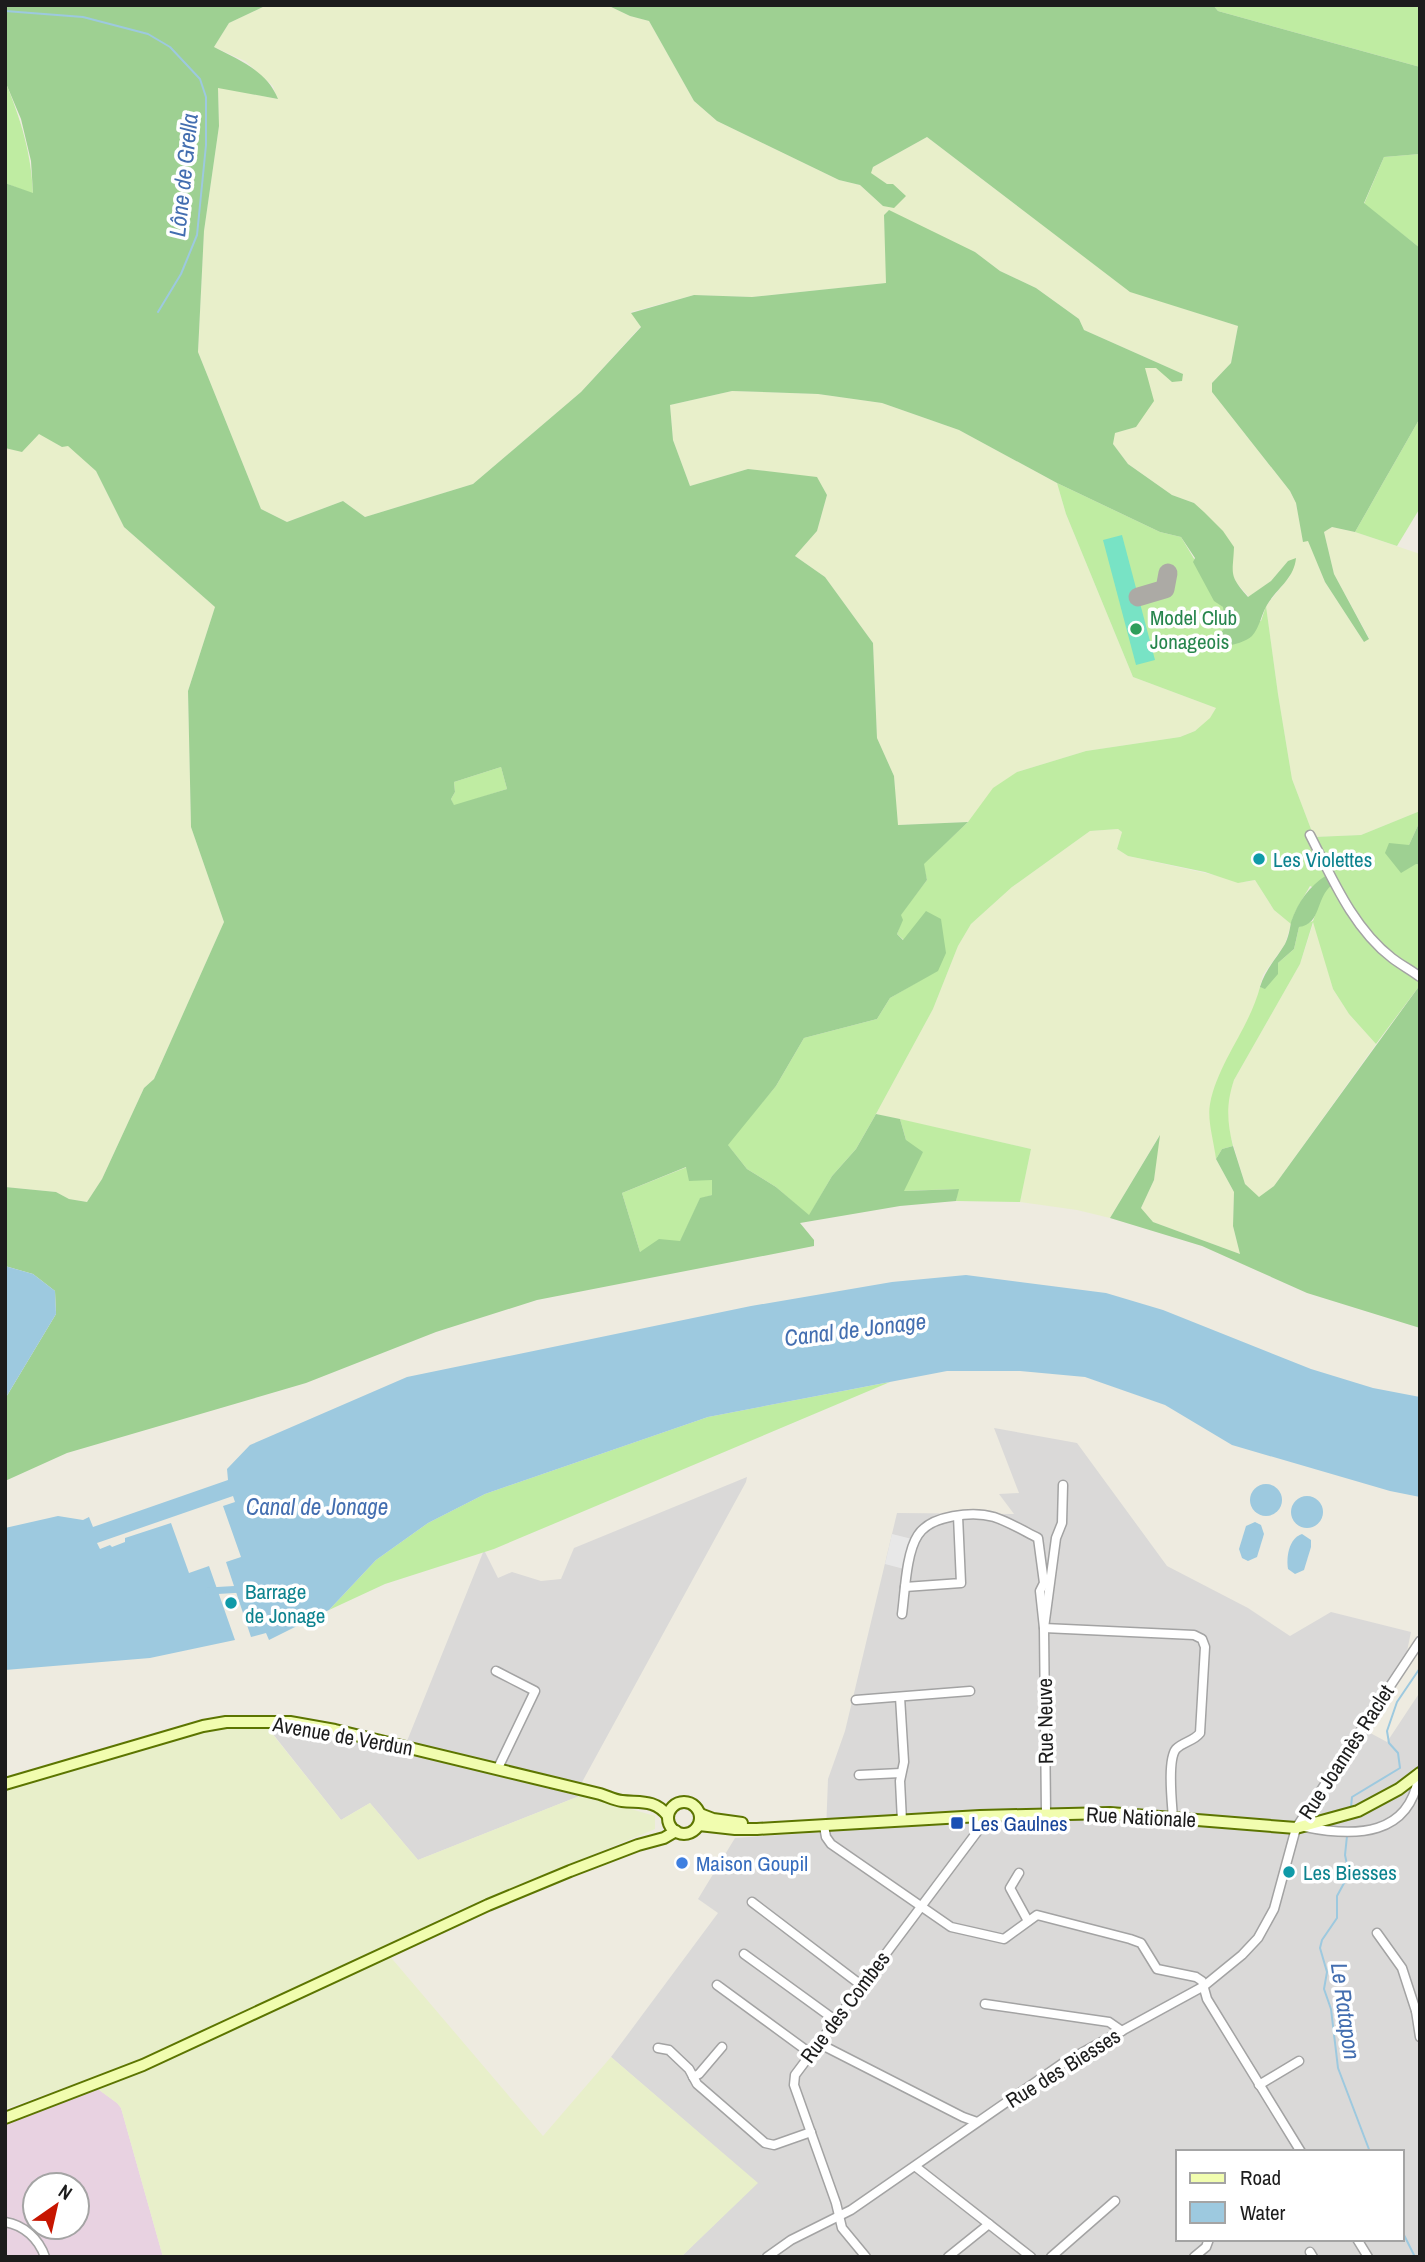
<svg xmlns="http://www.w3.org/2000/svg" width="1425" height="2262" font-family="'Archivo Narrow',sans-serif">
	<rect width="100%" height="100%" fill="#eeebe0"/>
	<g fill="#dad9d8" fill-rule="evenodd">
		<path d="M994,1428L1077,1443L1167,1566L1248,1608L1290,1636L1331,1612L1411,1632L1405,1661L1361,1728L1387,1742L1420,1692V2257H681L757,2183L611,2057L718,1913L698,1899L735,1838L826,1832L828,1779L845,1731L897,1513L1014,1514L999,1494L1019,1493ZM1178,2152H1402V2239H1178Z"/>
		<path d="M747,1477L746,1482L581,1784L582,1795L418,1860L370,1803L341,1820L261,1719L405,1746L484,1550L498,1578L512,1572L541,1581L561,1579L574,1548Z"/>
	</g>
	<path fill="#e8d2e1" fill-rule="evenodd" d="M98,2089L117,2103L121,2108L163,2257H5V2123ZM35,2185H77V2227H35Z"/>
	<g fill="#e8efca">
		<path d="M267,5H607L630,16L649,21L694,101L717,121L839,180L860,185L883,206L887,184L870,173L873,167L927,137L1129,291L1238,326L1231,363L1212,383V392L1290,491L1296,503L1303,541L1308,540L1325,582L1364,642L1369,638L1334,574L1324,532L1332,527L1355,532L1420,554V811L1361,835L1314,837L1292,779L1278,694L1266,606L1290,576L1288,561L1271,581L1249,597L1236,582L1230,569L1233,559L1194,503L1172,495L1128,464L1113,444L1114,433L1136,427L1145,368L1156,367L1167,375L1183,374L1084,330L1079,319L1036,288L1000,271L975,252L884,215L887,283L752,297L694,295L631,312L641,326L581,392L473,484L365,517L343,501L287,522L261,509L198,352L204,231L219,126L218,87L277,99L273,86L245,61L214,47L229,23Z"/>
		<path d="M732,391L818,394L882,403L959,430L1057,483L1066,514L1133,677L1216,708L1210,719L1195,731L1180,737L1086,751L1017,772L968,822L897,825L894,776L877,738L873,643L825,577L795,556L817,531L827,495L817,478L748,469L690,486L673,440L670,405Z"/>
		<path d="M39,433L62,447L68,445L96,471L124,527L215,607L188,691L191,827L224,922L154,1079L144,1088L102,1179L87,1202L69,1199L56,1192L5,1187V448L22,451Z"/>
		<path d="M1118,829L1122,832L1117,849L1128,856L1246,882L1255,880L1274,910L1291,924L1285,944L1263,975L1255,1006L1217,1080L1216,1159L1234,1192L1233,1226L1240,1254L1153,1222L1141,1208L1154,1180L1159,1136L1110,1218L1077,1210L1020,1202L1031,1149L876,1114L933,1009L958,946L971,924L1012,887L1090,831Z"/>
		<path d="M1314,921L1333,989L1349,1014L1376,1044L1274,1186L1259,1198L1245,1184L1227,1124V1100L1234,1080L1300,964Z"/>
		<path d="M266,1726L341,1820L370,1803L418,1860L582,1795L655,1816V1829L459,1910L382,1947L543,2136L611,2057L758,2183L681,2257H163L121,2108L117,2103L85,2080L5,2109V1789L172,1739L222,1727Z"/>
	</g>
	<g fill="#bfeca2">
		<path d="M1213,5H1420V67L1218,11Z"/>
		<path d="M5,81C21,120 31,152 33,194L5,183Z"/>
		<path d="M1420,154V248L1364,204L1384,157Z"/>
		<path d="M1420,418V508L1397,546L1355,532Z"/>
		<path d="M1057,483L1160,532L1181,537L1223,607L1225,628L1261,621L1266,606L1278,694L1292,779L1314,837L1361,835L1420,811V821L1409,845L1416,864L1420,865V985L1376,1044L1349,1014L1333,989L1313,922L1300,964L1234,1080C1226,1104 1227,1122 1233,1146L1222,1149L1216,1159C1214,1142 1207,1120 1210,1104C1218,1062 1249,1029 1260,987L1265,988L1278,963L1294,949L1299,927L1313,921L1323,892L1310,886C1303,899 1295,909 1291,924L1274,910L1255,880L1238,883L1205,872L1128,856L1117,849L1122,832L1118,829L1090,831L1012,887L971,924L958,946L933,1009L876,1114L856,1149L832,1176L809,1216L776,1187L747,1169L727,1144L776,1086L804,1038L877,1019L890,998L938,970L897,934L902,920L900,915L927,880L923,864L968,822L993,788L1017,772L1086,751L1180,737L1195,731L1210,718L1216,708L1133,677L1066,514Z"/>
		<path d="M501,767L507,789L454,806L451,799L455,792L454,782Z"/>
		<path d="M900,1119L1031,1149L1020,1202L956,1201L958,1189L903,1191L906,1140Z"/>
		<path d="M687,1167L712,1180V1195L700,1199L680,1242L640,1252L622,1193Z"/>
		<path d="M890,1382L494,1549L385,1584L329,1610L376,1560L428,1523L485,1494L708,1417Z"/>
	</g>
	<g fill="#9ed092" fill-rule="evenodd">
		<path d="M5,5H267L229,23L214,47C239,60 267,71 278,99L218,88L219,126L204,231L198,352L261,509L287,522L343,501L365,517L473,484L581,392L641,327L631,313L694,295L752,297L886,283L884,215L889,210L975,252L1000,271L1036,288L1079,319L1084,330L1183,374L1182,381L1172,382L1156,368H1145L1154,401L1136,427L1115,433L1113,444L1128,464L1172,495L1194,503L1204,512L1223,531L1234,547C1233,575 1228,574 1248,597L1271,581L1288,561L1296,558C1294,579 1277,588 1267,605C1261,615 1260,627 1252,636C1246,642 1234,644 1226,647L1218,635L1225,628L1223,607L1214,601L1193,562L1195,558L1181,537L1160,532L1057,483L959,430L882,403L818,394L732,391L670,405L673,440L690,486L748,469L817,477L827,495L817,531L795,556L825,577L873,643L877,738L894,776L898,825L968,822L924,864L927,880L901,915L903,920L897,934L903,940L926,911L941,919L946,953L938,971L890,998L877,1019L804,1038L776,1086L728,1145L747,1169L776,1187L809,1215L832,1176L856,1149L876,1114L900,1119L906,1140L923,1152L904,1191L959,1189L956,1201L900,1206L800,1223L814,1240V1246L537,1300L436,1332L306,1383L67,1453L5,1481V1399L56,1314L55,1291L33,1274L5,1266V1187L56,1192L69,1199L87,1202L102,1179L144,1088L154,1079L224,922L191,827L188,691L215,607L124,527L96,471L68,446L62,447L39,434L22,452L5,448V183L33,193L31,161L21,119L5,81ZM501,767L507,789L454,805L451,799L455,792L454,782ZM686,1167L689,1181L712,1180V1195L700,1198L680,1241L659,1239L640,1252L622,1193Z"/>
		<path d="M607,5H1213L1218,11L1420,67V154L1384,157L1364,203L1420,248V418L1355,532L1332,527L1324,532L1334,574L1369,639L1364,642L1325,582L1308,541L1303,542L1296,503L1290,491L1212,392V383L1231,363L1238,326L1130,292L927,137L873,167L871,173L887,184H893L906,196L894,208L883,206L860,185L839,180L717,121L694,101L649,21L630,16Z"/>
		<path d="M1420,821V865L1416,864L1401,873L1385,853L1389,843L1409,845Z"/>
		<path d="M1327,875L1332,885C1315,898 1322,924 1299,927L1294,949L1278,963V974L1265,989L1260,987C1265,970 1276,959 1285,944C1288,938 1290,929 1291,922C1298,902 1309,886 1327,875Z"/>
		<path d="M1420,985V1328L1307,1293L1202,1246L1110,1218L1160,1135L1154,1180L1141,1208L1153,1222L1240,1254L1233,1226L1234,1192L1216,1159L1222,1149L1233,1146L1245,1184L1259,1197L1274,1186Z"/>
	</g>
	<path fill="#78e3c5" d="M1122,535L1155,660L1136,665L1103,540Z"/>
	<path fill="#e8e8e8" d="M892,1534L912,1539L904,1569L885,1564Z"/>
	<g fill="#9dc9df">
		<path d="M5,1266L33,1274L55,1291L56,1314L5,1399Z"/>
		<path d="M966,1275L1106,1293L1163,1310L1311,1369L1373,1388L1420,1397V1497L1390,1491L1232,1445L1165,1405L1085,1377L1020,1371H947L708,1417L485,1494L428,1523L376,1560L329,1610L269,1640L266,1633L251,1637L226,1562L241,1557L223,1506L235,1502L233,1496L97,1543L100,1549L110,1545L112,1547L125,1542V1538L171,1523L189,1573L209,1566L235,1640L150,1658L5,1670V1528L58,1516L83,1520L89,1517L93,1527L228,1480L227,1469L250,1445L407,1377L751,1306L892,1282Z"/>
		<circle cx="1266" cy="1500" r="16"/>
		<circle cx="1307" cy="1512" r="16"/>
		<path d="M1255,1522L1261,1525L1264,1534L1257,1557L1248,1561L1242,1558L1239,1549L1246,1526Z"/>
		<path d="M1302,1534L1311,1540V1547L1304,1570L1295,1574L1288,1569C1286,1557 1289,1538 1302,1534Z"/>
	</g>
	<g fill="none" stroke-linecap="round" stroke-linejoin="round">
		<g stroke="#9dc9df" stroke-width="2">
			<path d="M5,11L83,17L148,34L170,47L200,79L206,97V145L197,235L181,274L158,312"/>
			<path d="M1351,1807L1352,1797L1400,1768L1398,1753L1389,1743L1387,1731L1397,1702L1420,1668"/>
			<path d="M1347,1836L1345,1855L1349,1874L1337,1896V1918L1322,1940L1320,1948L1327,1972L1324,1989L1331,2009L1338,2068L1370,2152"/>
			<path d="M1402,2231L1415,2257"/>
		</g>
		<path stroke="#9dc9df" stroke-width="7" d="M209,1591L243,1589"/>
		<path stroke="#acaaa5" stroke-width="19" d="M1138,597L1165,589L1168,573"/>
		<defs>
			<g id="street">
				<path d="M1310,835C1332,878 1353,928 1392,958C1401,965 1411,970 1420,977"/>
				<path d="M905,1587L961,1583L958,1516"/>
				<path d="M902,1614C905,1592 906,1553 918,1535C931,1515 973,1511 994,1517C1009,1522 1024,1531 1038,1538L1044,1583L1040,1591L1044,1628L1194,1635L1202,1639L1205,1647L1200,1733C1194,1741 1183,1742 1176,1749C1167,1760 1172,1803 1173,1818"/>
				<path d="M496,1671L535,1691L498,1768"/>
				<path d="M900,1697L904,1762L900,1781L902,1821"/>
				<path d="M856,1700L970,1691"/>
				<path d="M859,1775L901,1773"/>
				<path d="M1046,1813L1044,1628L1056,1538L1062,1523L1063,1485"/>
				<path d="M824,1826L826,1837L831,1844L951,1927L1004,1939L1037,1915L1130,1939L1141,1943L1157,1969L1196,1977L1202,1981L1207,1999L1301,2152"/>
				<path d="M1305,1827C1355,1837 1411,1837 1419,1773"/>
				<path d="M1019,1873L1010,1888L1028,1921"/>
				<path d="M752,1902L861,1985"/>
				<path d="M1377,1933L1402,1968L1416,2011L1420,2007"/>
				<path d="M744,1954L835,2020"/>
				<path d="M717,1985L810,2053"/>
				<path d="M985,2004L1109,2022L1122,2031"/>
				<path d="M1416,2011L1420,2037"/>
				<path d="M818,2043L963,2117L977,2122"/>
				<path d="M658,2048L669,2050L689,2069L697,2084L765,2143L774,2145L811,2132"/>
				<path d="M693,2077L699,2074L722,2047"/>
				<path d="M1259,2085L1299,2061"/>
				<path d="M916,2167L1031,2257"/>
				<path d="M5,2222C24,2225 39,2239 45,2257"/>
				<path d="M1357,2239L1368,2257"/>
				<path d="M1310,2252L1313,2257"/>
				<path d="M767,2257L791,2240L851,2210L1063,2063L1204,1986L1242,1955L1258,1938L1274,1909L1296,1828L1420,1641"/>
				<path d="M866,2257L842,2228L836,2203L794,2085L795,2075L977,1832L980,1816"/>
				<path d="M948,2257L989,2224"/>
				<path d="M1051,2257L1115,2201"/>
				<path d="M1194,2257L1206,2247L1209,2239"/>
			</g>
			<g id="secondary">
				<path d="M5,1784L203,1726L226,1722H290L335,1730L600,1794C607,1796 614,1800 622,1801C640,1803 655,1799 668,1816"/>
				<circle cx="684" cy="1818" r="16"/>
				<path d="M700,1814L713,1819L742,1823"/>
				<path d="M699,1825L735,1829H757L980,1816L1110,1813L1296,1828L1358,1811L1399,1789L1420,1773"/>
				<path d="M5,2118L143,2065L488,1905L570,1871L638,1845L664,1838L676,1831"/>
			</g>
		</defs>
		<use href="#street" stroke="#a3a3a3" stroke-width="11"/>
		<use href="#secondary" stroke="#5c7500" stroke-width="14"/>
		<use href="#street" stroke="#fff" stroke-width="8"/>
		<use href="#secondary" stroke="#f1fdaf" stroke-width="10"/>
	</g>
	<circle fill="#2e9e5b" stroke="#fff" stroke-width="2.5" cx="1136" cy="629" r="7"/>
	<g fill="#0f9aa8" stroke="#fff" stroke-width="2.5">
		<circle cx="1259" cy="859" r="7"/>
		<circle cx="231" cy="1603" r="7"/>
		<circle cx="1289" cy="1872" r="7"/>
	</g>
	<rect fill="#1a4fb4" stroke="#fff" stroke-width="2.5" x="950" y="1816" width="14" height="14" rx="3.5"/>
	<circle fill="#3f7fe0" stroke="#fff" stroke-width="2.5" cx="682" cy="1863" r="7"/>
	<g text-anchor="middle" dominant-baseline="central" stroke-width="7" stroke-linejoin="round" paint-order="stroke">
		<g font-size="21" fill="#27864d" stroke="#fff" text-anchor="start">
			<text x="1150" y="617">Model Club<tspan x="1150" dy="24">Jonageois</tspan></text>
		</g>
		<g font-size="21" fill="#0d838f" stroke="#fff" text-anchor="start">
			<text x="1273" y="859">Les Violettes</text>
			<text x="245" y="1591">Barrage<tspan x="245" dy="24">de Jonage</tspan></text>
			<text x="1303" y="1872">Les Biesses</text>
		</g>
		<g font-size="21" fill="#1c1c1c" stroke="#fff">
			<text transform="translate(1045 1721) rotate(-91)">Rue Neuve</text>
			<text transform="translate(343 1736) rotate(10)">Avenue de Verdun</text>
			<text transform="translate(1346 1752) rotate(-57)">Rue Joannès Raclet</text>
			<text transform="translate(1141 1817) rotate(3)">Rue Nationale</text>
			<text transform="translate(845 2007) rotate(-53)">Rue des Combes</text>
			<text transform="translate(1063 2068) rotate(-32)">Rue des Biesses</text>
		</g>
		<g font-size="21" fill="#164399" stroke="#fff" text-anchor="start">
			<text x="971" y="1823">Les Gaulnes</text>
		</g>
		<g font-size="21" fill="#366cbe" stroke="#fff" text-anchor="start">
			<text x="696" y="1863">Maison Goupil</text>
		</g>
		<g font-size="23" font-style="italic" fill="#436eb0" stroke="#fff">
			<text transform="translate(183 175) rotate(-84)">Lône de Grella</text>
			<text transform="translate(855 1329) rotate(-7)">Canal de Jonage</text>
			<text x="317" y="1506">Canal de Jonage</text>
			<text transform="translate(1346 2011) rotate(82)">Le Ratapon</text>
		</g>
	</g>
	<rect width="1425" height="2262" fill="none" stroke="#1c1c1c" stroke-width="14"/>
	<rect x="1176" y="2150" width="228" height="91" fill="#ffffff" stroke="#a4a4a4" stroke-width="2"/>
	<rect x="1190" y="2173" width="35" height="10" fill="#f1fdaf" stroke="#a4a4a4" stroke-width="2"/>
	<text x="1240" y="2185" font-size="21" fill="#1c1c1c">Road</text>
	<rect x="1190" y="2202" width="35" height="21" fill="#9dc9df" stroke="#a4a4a4" stroke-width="2"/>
	<text x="1240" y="2220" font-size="21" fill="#1c1c1c">Water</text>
	<g transform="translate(56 2206) rotate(34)"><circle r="33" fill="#ffffff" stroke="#a4a4a4" stroke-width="2"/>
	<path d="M0-5L12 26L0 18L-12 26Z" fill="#c71500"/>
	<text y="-10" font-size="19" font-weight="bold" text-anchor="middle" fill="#1c1c1c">N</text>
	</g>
</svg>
